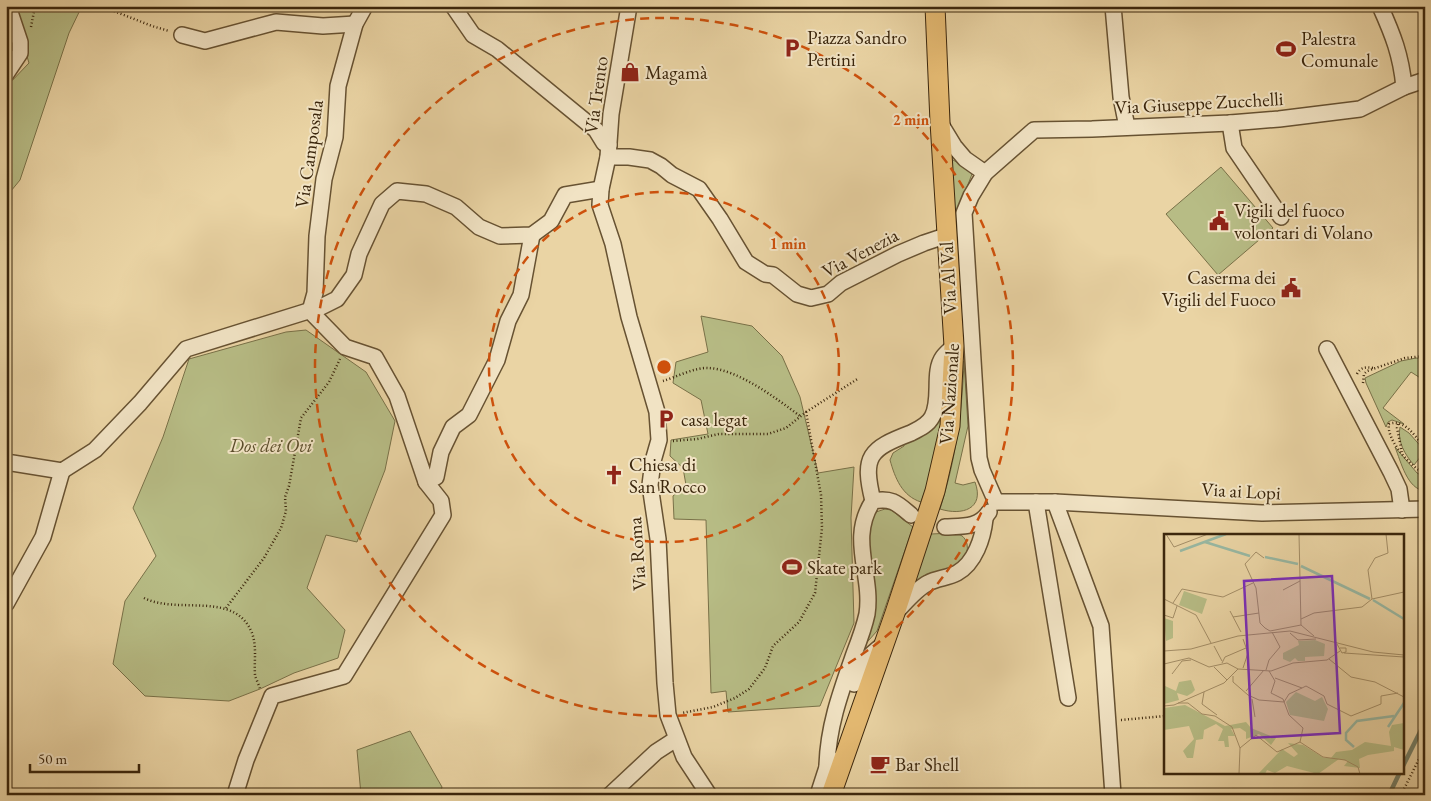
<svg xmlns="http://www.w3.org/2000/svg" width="1431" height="801" font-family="'EB Garamond',serif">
	<rect width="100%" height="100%" fill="#ead4a4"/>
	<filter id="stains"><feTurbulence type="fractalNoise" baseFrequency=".004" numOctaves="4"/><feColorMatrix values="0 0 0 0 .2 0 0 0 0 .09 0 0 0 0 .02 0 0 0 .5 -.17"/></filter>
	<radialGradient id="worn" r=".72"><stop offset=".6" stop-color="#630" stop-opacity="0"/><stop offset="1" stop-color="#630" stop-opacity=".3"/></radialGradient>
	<g fill="#b7bc85" stroke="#797148">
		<path d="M12,6H82L69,33L20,180L6,197V87L29,63Z"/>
		<path d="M951,159L968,168L972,174L955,218Z"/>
		<path d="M1221,167L1273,228L1218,275L1166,214Z"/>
		<path d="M701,316L752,326L782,356L800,397L818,473L854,467L851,518L854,623L820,706L728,712L726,691L711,693L706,520L674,519L673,496L686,485L683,468L670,456L671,440L708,434L701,400L673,383L676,362L708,352Z"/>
		<path d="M306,330L366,372L395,421L385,470L357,542L326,535L307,588L345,630L338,658L294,673L260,689L229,701L145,696L113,664L125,601L156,556L133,508L163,437L189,359L286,332Z"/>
		<path d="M1416,358L1425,359V381L1411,372L1383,408L1404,424L1392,420L1388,422L1386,427L1366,383L1365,378L1401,361Z"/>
		<path d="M964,361L968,426L955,483L963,485L975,482C985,509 962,516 940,509C956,458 962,414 964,361Z"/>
		<path d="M942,413C939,443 932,473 921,502C902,496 895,478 890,460L893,453L904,446V442Z"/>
		<path d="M1400,427L1409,433L1425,451L1414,465C1405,455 1397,441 1400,427Z"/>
		<path d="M1395,447L1417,473L1425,477V491C1407,489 1401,462 1395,447Z"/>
		<path d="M885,509L891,510L913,527L877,631L861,649L868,572L869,520L876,512Z"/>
		<path d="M953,533C960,534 965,536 967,544C972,567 930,577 914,584L931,534Z"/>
		<path d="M410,731L442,787L440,795H361L357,750Z"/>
	</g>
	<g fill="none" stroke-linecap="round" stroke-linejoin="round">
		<g stroke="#737e67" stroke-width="4.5">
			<path d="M1402,768L1425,722"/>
			<path d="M1389,795L1400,772"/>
		</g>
		<defs>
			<g id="minor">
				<path d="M365,6L355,24L338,86L335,137L324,179L317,236L315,293L310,311L345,347L375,357L397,396L426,482L436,477L441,452L453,427L469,415L497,360L508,321L521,295L532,235"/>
				<path d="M453,6L473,35L497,49L596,130L604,143L609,145"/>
				<path d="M629,6L611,114L608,157L601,189L600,205L613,244L629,317L657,412L659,440L653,461L650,485L658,539L665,683L668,715L684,757L709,795"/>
				<path d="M1113,6L1121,97L1127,127"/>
				<path d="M1380,6C1393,35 1401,55 1404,87"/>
				<path d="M182,35L205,41L276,22L323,26L355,24"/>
				<path d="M6,74L20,53V42L8,6"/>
				<path d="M940,123L954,146L965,159L985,173"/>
				<path d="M1230,123L1234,148L1281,217"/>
				<path d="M608,157H629L650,160L661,166L672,175L699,189L720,219L746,262L765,274L773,275L797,294L811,298L828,294L841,283L898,254L924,243L948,235"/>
				<path d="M1327,349L1391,472L1399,489L1402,510"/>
				<path d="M6,462L62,471L95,450L140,403L186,349L321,307L337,299L354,275L359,254L382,204L397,191L426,194L456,207L479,227L500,236L532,235L551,221L565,195L601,189"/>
				<path d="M873,501C862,456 869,449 911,433C919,429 928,425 932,417C942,400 932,372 943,357C946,353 950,350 954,346"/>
				<path d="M996,502L982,470L979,458L964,213L971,196L985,173L1034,130L1092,129L1230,123L1279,119L1360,109L1404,87L1425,80"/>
				<path d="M996,502H1055L1262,513L1425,509"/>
				<path d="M1036,502L1068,698"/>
				<path d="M1055,502L1101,626L1113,795"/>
				<path d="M945,527C962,526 979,528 989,512"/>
				<path d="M6,604L43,537L62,471"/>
				<path d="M896,612C905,603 916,589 928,583C937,578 948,578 957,573C975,563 983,538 985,519"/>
				<path d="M854,684C861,663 867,657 884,644"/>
				<path d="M827,766C828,726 841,691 854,654C859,641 864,628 867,614C873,574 848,539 873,501C892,497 898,504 911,515"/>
				<path d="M235,795L246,760L272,696L344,676L443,515L441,501L426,482"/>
				<path d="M610,795L656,752L676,739"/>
				<path d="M818,795L830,758"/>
			</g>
			<path id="major" d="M831,795L895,613L935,491L950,426L954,346L940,122L935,6"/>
		</defs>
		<use href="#minor" stroke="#675232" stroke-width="18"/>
		<use href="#major" stroke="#3b260c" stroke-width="21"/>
		<g stroke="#3b260c" stroke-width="2.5" stroke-dasharray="1 2.5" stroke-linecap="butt">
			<path d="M101,6L152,26L169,31"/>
			<path d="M31,27L35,6"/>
			<path d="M1357,374C1361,367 1365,367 1373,368"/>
			<path d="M663,381C676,377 696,367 708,368C738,369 777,399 800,416"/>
			<path d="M1363,383L1364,374L1367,371L1405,358L1425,356"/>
			<path d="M806,412L859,378"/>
			<path d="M1398,424L1397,428L1402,452"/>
			<path d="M673,441L697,439L719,434H768L786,428L806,412L821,495L822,528L815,593L799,622L773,646L765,668L749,689L735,698L713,707L682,713"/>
			<path d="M1425,448C1416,438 1405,418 1389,424C1386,440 1411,467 1425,474"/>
			<path d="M144,598C178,615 235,590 252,633C257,647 254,660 255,675C256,679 259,685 260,689"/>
			<path d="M226,608L264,558L281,528L286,511L285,497L289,486L301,418L329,382L340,359"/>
			<path d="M1121,720L1165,716"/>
			<path d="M1401,795L1425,747"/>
		</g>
		<use href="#minor" stroke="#f1e3c4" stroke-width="15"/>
		<use href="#major" stroke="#e5ba72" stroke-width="19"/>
	</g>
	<g fill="none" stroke="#ce510c" stroke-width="2.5" stroke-dasharray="9 6">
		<circle cx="664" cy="367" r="175"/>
		<circle cx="664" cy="367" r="349"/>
	</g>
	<defs>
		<symbol id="parking-bare" viewBox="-9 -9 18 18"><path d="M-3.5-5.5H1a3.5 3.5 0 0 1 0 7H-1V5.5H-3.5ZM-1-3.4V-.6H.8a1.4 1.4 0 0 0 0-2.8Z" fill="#8f2418" stroke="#f1e3c4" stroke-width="2.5" paint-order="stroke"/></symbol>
		<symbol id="stadium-bare" viewBox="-9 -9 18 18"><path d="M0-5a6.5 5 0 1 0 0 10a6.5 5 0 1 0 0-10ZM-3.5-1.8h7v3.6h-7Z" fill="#8f2418" stroke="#f1e3c4" stroke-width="2.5" paint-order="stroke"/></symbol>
		<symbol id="shop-bare" viewBox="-9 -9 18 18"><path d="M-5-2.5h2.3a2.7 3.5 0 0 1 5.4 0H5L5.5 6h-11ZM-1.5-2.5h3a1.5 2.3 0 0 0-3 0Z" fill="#8f2418" stroke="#f1e3c4" stroke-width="2.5" paint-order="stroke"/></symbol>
		<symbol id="civic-bare" viewBox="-9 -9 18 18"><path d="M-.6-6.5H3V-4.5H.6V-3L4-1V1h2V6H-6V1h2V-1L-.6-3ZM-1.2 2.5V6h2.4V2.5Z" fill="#8f2418" stroke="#f1e3c4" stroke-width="2.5" paint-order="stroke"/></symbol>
		<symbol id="church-bare" viewBox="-9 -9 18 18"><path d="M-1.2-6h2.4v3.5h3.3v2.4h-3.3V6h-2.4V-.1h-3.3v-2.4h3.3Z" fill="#8f2418" stroke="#f1e3c4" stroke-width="2.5" paint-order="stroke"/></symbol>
		<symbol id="cafe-bare" viewBox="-9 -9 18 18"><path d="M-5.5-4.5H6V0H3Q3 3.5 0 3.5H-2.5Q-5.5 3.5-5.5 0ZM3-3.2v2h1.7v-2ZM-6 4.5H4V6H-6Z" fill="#8f2418" stroke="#f1e3c4" stroke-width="2.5" paint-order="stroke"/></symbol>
	</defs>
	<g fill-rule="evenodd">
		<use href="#parking-bare" x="778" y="34" width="28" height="28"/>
		<use href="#stadium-bare" x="1272" y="35" width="28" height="28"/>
		<use href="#shop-bare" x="616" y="58" width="28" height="28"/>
		<use href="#civic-bare" x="1205" y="207" width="28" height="28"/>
		<use href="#civic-bare" x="1277" y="274" width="28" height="28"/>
		<use href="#parking-bare" x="652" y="405" width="28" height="28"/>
		<use href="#church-bare" x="600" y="461" width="28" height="28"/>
		<use href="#stadium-bare" x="778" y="553" width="28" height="28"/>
		<use href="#cafe-bare" x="866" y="750" width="28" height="28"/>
	</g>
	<g text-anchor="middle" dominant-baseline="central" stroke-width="4" stroke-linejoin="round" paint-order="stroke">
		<g font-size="19" fill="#3b260c" stroke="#f1e3c4" text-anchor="start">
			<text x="807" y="37">Piazza Sandro<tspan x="807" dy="22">Pertini</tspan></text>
			<text x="1301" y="38">Palestra<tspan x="1301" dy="22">Comunale</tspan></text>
			<text x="645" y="72">Magamà</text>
			<text x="1234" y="210">Vigili del fuoco<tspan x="1234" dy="22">volontari di Volano</tspan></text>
			<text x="1276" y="277" text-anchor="end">Caserma dei<tspan x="1276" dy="22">Vigili del Fuoco</tspan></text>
			<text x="681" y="419">casa legat</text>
			<text x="629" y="464">Chiesa di<tspan x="629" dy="22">San Rocco</tspan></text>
			<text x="807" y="567">Skate park</text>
			<text x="895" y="764">Bar Shell</text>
		</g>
		<g font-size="19" fill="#3b260c" stroke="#f1e3c4">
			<text transform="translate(596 95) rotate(-82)">Via Trento</text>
			<text transform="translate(1199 103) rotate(-3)">Via Giuseppe Zucchelli</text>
			<text transform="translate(309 154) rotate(-82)">Via Camposala</text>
			<text transform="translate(860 253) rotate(-28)">Via Venezia</text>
			<text transform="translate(948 278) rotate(-93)">Via Al Val</text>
			<text transform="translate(949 394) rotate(-86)">Via Nazionale</text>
			<text transform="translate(1241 491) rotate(3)">Via ai Lopi</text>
			<text transform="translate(637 554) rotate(-94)">Via Roma</text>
		</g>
		<g font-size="19" font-style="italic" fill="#5a4c2a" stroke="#f1e3c4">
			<text x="271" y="445">Dos dei Ovi</text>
		</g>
	</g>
	<g transform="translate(1164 534)">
		<rect width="240" height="240" fill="#ead4a4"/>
		<path d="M20,57L43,65L38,80L15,71ZM0,84L9,87V104L2,107ZM151,106L161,110L160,122L141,123V127H134L131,124L126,128L119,125V119L135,111L134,107ZM27,146L31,156L28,159L23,162L13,159L15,166L0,170L1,152L12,157L15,148ZM132,158L151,167L158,163L164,175L160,187L126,181L122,168ZM21,171L61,192L82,188L87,194L112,204L107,211L95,200L82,205V198L76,194L67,195L71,202H64L65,213H61L60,207H54L59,195L52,190L40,196L39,205L32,206L29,224H23L19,217L30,205L25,192L0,196V174ZM240,189V216L230,213V217L204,221L195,225L196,234L180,232L184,227L175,225L154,240L123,232L111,239L103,236L101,240H94L118,215L130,223L134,220L124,209L139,211L160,224H167L172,218L188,216L201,208L227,212L225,198L228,191Z" fill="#b7bc85"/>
		<path fill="none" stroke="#98b8a3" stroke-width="2.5" d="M41,8L86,22M16,17L62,0M101,23L134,30M137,32L206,65M209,66L240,85M224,193L240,169M190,213L182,206V199L193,187L230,182"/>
		<path fill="none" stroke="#a48e67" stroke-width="1" d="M2,0L10,13L44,0M135,0L137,91M100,24L92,18L81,30L92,54L96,89L101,94M119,56L136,47M0,65L32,81L47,109M208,65L204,36L211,24L224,19L222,0M9,69L18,55L59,63L89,49M66,77L77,98M0,81L9,84L13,72M69,83L95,79M137,85L150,79L198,73L208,65L240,58M137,91L150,102M101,94L106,97L137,91M126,99L134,106L152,105M173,110L178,119L182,118V114H176M50,112L58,127M0,117L27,115L74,102L126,97L209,118L240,121M180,119L240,123M165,125L187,143L211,148L240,163M58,129L61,123L82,114M0,130L25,124L45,133L63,129L74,135M50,133L63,146M79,134L84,119L79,105M74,135L107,137L129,129L163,126L176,117M102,136L105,126L116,113L108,98M105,137L111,147L107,159L119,165L125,181L139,194L136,208L159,223L181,226L194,233L196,240M8,140L18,127L27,126M69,142V148L84,161L95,166L120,168L125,160L138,154L111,144M138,154L142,152L160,162L163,170L187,182L217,170V162L234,159M82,157L100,136M40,158L38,170L53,181M88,165L91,183M14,169H24L38,180L51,182L68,193L76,214L75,240M0,172L10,171L60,149L74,135M76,214L92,201L113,218L136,208"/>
		<path fill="#7b2cbf" fill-opacity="0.15" stroke="#7b2cbf" stroke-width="2.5" d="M168,42L176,199L88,204L80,47Z"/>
		<rect width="240" height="240" fill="none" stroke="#3b260c" stroke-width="2.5"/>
	</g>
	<circle cx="664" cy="367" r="8" fill="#ce510c" stroke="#f1e3c4" stroke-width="2.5"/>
	<g font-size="15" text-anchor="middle" font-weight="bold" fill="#ce510c" stroke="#f1e3c4" stroke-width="4" stroke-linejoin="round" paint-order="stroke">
		<text x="911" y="125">2 min</text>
		<text x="788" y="249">1 min</text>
	</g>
	<rect width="1431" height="801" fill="none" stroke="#ead4a4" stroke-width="25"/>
	<rect x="8" y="8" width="1416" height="786" fill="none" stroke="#3b260c" stroke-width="2.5"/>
	<rect x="12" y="12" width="1406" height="776" fill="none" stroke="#3b260c"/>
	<path d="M30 764v8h109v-8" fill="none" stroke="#3b260c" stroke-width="2.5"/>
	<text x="38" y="764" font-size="15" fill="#3b260c" stroke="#f1e3c4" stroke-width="4" paint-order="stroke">50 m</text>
	<rect width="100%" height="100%" filter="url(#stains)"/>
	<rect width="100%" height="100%" fill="url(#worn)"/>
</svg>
